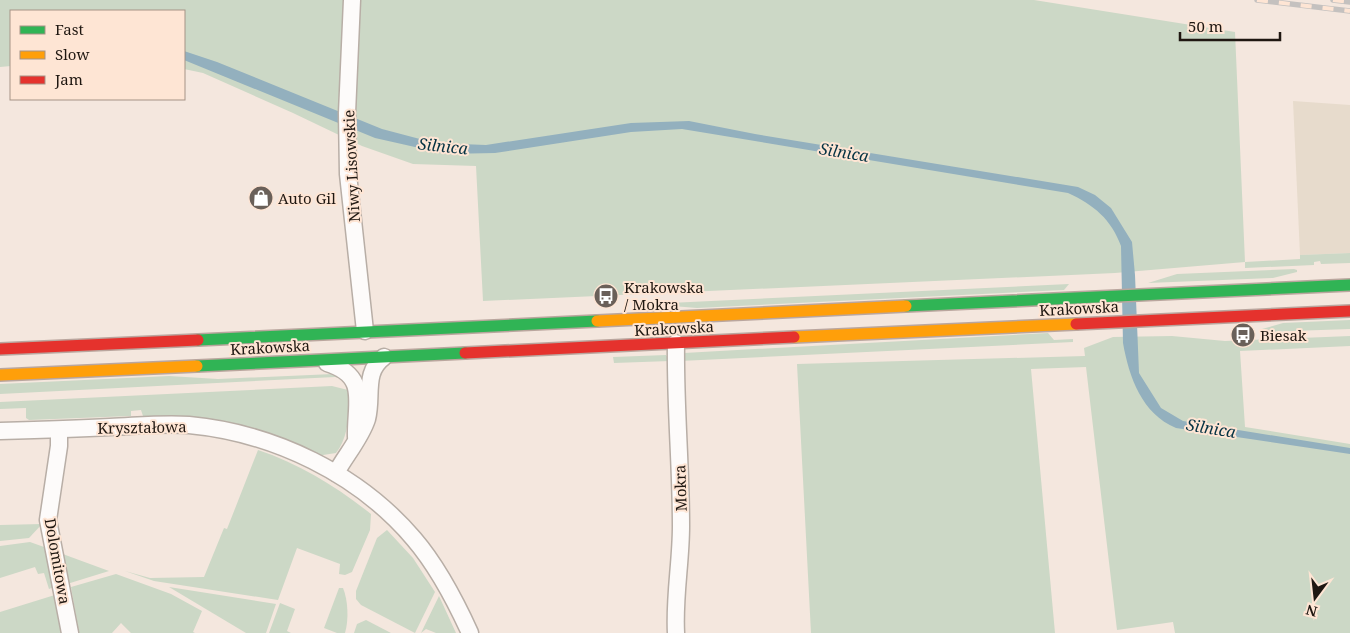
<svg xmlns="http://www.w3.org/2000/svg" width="1350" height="633" font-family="'Noto Serif',serif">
	<rect width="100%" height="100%" fill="#f4e7de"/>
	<path fill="#e7dbcc" d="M1293,101L1350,105V253L1300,255Z"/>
	<g fill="#ccd8c6">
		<path d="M0,0H1034L1235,32L1245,262L1300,259V255L1350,253V263L1321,264L1320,261L1314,262V265L1245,268V262L1115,273L483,301L476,166L413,164L362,146L293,113L203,73L184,69V11H11V66L0,67Z"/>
		<path d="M1294,269L1297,270V272L1273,278L1148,283L1177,274Z"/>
		<path d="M1069,284L1064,290L697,308L648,304Z"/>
		<path d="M1350,320V329L1264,332L1262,329L1283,323Z"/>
		<path d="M1048,333L1054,340L1073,339V342L680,361L684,353Z"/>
		<path d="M1172,336L1225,341L1350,336V346L1240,351L1245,427L1350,444V633H1175L1173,622L1117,630L1086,367L1031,369L1055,633H811L797,364L1085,356L1084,348L1113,337Z"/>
		<path d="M666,355L670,361L614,363L613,357Z"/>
		<path d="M333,374L348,380L335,377L0,394V384L169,376L218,379Z"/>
		<path d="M332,386L348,390C349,411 350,435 336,453L323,455L322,459L155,419L154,416H143L141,410L131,411V416L29,420L26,418V408L0,409V402Z"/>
		<path d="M258,450C300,464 337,487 371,514L370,530L352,572L345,575L339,574L340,564L297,548L278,600L154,581L125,571L150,578L204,577L224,528L227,529Z"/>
		<path d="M42,524L29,538L0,541V525Z"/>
		<path d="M387,530L413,558L435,592L415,633L361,605L356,599V591L377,538Z"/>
		<path d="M30,542L44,547L54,587L49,589L44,573L38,574L35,567L0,578V546Z"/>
		<path d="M60,553L109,571L67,584Z"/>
		<path d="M116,574L171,594L202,611L193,632L195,633H131L121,623L112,633H79L71,587Z"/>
		<path d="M169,587L276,604L266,633H246Z"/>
		<path d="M339,588H343C348,600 349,620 345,633H337L324,628Z"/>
		<path d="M58,594L65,633H0V612Z"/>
		<path d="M439,596L456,633H436L426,629L421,633Z"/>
		<path d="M280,603L295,609L287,631L291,633H269Z"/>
		<path d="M366,620L391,633H354L357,624Z"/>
	</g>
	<path fill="#93b0be" d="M184,51L217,62L382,129L435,143L486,145L631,123L689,121L755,134L1078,187L1095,195L1111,208L1132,242L1135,275L1139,373L1161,408L1183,421L1350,448V454L1176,428C1142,414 1129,377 1123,343L1121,246C1111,219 1094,205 1068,193L682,129L631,132L495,153L446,154L375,138L184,60Z"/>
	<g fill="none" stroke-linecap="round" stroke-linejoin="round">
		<defs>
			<g id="street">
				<path d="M352,0L347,113L348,174L365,331"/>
				<path d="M327,363C369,376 355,402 356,437"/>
				<path d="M59,430V446L48,520L70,633"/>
				<path d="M0,431C37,430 73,429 110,427C136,426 163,423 189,425C274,433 359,474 414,539C438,567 455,600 470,633"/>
				<path d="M336,473C345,456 361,438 367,419C373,396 363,372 384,357"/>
				<path d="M676,633C674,597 681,562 681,526C681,465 675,404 676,343"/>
			</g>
			<g id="fast">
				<path d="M906,306L1350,285"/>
				<path d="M198,340L597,321"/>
				<path d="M197,366L465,353"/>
			</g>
			<g id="slow">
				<path d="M597,321L906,306"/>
				<path d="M794,337L1076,324"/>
				<path d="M0,375L197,366"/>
			</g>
			<g id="jam">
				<path d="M1076,324L1350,311"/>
				<path d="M0,349L198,340"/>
				<path d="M465,353L794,337"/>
			</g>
		</defs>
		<use href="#street" stroke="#b8aea6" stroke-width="19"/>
		<use href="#fast" stroke="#baa69e" stroke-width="14"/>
		<use href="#slow" stroke="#baa69e" stroke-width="14"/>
		<use href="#jam" stroke="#baa69e" stroke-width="14"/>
		<use href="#street" stroke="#fdfbfa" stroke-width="16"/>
		<use href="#fast" stroke="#30b455" stroke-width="11"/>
		<use href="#slow" stroke="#ff9f0a" stroke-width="11"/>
		<use href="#jam" stroke="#e5322d" stroke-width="11"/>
		<defs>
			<g id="rail">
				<path d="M1257,0L1350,11"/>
				<path d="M1333,0L1350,2"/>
			</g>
		</defs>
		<use href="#rail" stroke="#c4c1bf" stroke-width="5.5"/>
		<use href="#rail" stroke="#fee5d4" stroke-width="4" stroke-dasharray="11" stroke-linecap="butt"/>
	</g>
	<defs>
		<symbol id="shop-disc" viewBox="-11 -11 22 22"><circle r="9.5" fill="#6a6059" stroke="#fee5d4"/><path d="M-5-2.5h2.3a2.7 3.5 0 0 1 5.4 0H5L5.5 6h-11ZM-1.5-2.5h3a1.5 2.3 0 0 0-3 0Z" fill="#fff"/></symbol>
		<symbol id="bus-disc" viewBox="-11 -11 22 22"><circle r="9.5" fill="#6a6059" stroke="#fee5d4"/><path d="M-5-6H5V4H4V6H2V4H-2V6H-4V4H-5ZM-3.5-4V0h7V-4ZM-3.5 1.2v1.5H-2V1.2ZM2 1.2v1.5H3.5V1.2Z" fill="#fff"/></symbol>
	</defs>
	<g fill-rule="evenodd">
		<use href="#shop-disc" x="247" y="184" width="28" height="28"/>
		<use href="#bus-disc" x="592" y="282" width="28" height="28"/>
		<use href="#bus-disc" x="1229" y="321" width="28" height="28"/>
	</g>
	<g text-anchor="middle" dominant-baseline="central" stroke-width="4" stroke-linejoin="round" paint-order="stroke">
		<g font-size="15" fill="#1f1711" stroke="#fee5d4">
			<text transform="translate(351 166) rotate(-93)">Niwy Lisowskie</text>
			<text transform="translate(1079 308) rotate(-3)">Krakowska</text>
			<text transform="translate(674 328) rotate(-3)">Krakowska</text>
			<text transform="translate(270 347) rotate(-3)">Krakowska</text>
			<text transform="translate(142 427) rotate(-1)">Kryształowa</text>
			<text transform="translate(680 488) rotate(-92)">Mokra</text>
			<text transform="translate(58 561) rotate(80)">Dolomitowa</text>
		</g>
		<g font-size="15" fill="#1f1711" stroke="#fee5d4" text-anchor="start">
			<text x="278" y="198">Auto Gil</text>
			<text x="624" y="287">Krakowska<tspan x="624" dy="17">/ Mokra</tspan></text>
			<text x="1260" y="335">Biesak</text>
		</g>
		<g font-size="16" font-style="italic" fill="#053243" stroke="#fee5d4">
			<text transform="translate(443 146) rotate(6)">Silnica</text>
			<text transform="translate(844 152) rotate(9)">Silnica</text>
			<text transform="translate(1211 428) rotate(9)">Silnica</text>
		</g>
	</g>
	<rect x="10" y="10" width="175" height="90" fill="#fee5d4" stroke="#a59386"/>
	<rect x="20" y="26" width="25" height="8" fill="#30b455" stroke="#a59386"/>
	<text x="55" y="35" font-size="15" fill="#1f1711">Fast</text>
	<rect x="20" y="51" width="25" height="8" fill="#ff9f0a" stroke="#a59386"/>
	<text x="55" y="60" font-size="15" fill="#1f1711">Slow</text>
	<rect x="20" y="76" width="25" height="8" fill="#e5322d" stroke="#a59386"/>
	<text x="55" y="85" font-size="15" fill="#1f1711">Jam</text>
	<g transform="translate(1315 598) rotate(195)" stroke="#fee5d4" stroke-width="4" paint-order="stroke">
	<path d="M0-4L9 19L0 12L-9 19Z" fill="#1f1711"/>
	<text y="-8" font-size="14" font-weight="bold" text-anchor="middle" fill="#1f1711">N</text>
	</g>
	<path d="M1180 32v8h100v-8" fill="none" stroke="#1f1711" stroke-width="2.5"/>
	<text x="1188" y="32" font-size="15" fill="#1f1711" stroke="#fee5d4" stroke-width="4" paint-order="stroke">50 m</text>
</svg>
